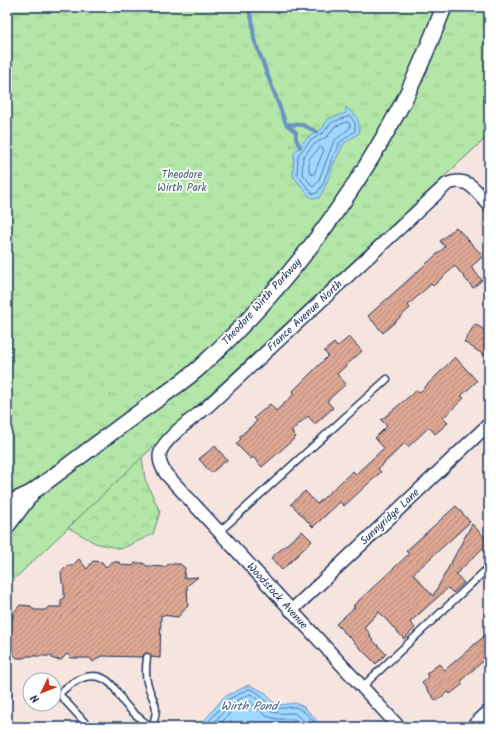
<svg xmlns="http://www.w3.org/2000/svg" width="496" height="734" font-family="Kalam,sans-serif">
	<defs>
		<pattern id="forest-crowns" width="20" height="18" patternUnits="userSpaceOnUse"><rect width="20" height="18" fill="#b3e6a7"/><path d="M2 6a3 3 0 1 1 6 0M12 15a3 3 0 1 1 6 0" fill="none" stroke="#99c692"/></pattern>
		<pattern id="park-tufts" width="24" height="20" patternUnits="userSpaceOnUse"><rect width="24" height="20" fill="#b3e6a7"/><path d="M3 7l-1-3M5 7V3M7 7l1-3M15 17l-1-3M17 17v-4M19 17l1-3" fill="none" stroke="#99c692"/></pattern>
		<pattern id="building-hatch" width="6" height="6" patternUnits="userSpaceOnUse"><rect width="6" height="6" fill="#dda792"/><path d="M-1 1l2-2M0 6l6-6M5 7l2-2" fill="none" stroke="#b2887a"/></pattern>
	</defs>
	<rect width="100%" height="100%" fill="#f5e5de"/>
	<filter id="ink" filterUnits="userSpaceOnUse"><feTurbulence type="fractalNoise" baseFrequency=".025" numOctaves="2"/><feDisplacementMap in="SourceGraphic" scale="8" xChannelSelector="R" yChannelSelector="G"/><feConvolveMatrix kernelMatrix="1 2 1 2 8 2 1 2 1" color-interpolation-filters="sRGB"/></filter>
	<g filter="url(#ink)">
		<path fill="url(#forest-crowns)" stroke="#678a82" d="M489,135L142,457L145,479L160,512L153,534L121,549L95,543L50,517Z"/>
		<path fill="url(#park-tufts)" stroke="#678a82" d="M7,7H489V135L158,442L7,586Z"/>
		<g fill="#9fd8ff" stroke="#6a94bf">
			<path d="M346,107C356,115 360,119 359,133L342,145C342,151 338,153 336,159C330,172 327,185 319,198H311L293,176L294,153L307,138L322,129L328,119L346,113Z"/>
			<path d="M249,685L266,693L272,702L279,705L295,703L304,707L323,727H199L224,697Z"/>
		</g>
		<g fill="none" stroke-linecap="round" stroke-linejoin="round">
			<g stroke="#50739e" stroke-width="1">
				<path d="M350,116L355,123V131L339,143L338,149L333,156L323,184L317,193L313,194L297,175L298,155L310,141L324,132L331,123Z"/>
				<path d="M348,122L350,124V128L334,141L318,182L313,187L302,173L303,157L313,145L328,136L334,127Z"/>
				<path d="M321,147L324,150L314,174L312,175L309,171V159Z"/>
				<path d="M204,727L227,700L249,689C261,692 261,698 269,705C277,711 285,707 294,707C303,708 313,721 319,727"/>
				<path d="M210,727L230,704L250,694C258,698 260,704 266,709C274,715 285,713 294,713L312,727"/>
				<path d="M218,727L234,708L249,701L266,716L277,719H293L303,727"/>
			</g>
			<g stroke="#6a94bf" stroke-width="4">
				<path d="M247,7L252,19L254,39L286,124L303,125L317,132"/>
				<path d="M287,125L296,132V139L300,147"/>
			</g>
		</g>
		<g fill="url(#building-hatch)" stroke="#1b2f5e">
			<path d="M456,227L483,256L471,267L482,280L473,288L455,266L433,286L431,284L408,305L410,308L383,333L368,316L445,247L440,241Z"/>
			<path d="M475,324L489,333V347L484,355L464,342Z"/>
			<path d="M349,337L362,351L337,374L346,384L327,401L333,408L315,424L308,416L291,431L296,437L262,467L253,457L251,459L236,444L241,439L239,437L257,421L254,418L270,404L276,411L294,394L292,392L328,356L324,351L334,343L337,347Z"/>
			<path d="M455,357L477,381L461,396L464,398L443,418L448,423L435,434L429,427L408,447L405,443L378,469L381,472L344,506L340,502L313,527L291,504L305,491L317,504L353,471L356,474L384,448L375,438L387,426L381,420L417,390L420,392Z"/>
			<path d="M215,446L227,460L211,473L199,459Z"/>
			<path d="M456,506L470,522L413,574L433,596L472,524L489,542L456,574L464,583L453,593L448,588L410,622L415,628L404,639L379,612L364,627L371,635L369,636L386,654L376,664L336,624L355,607L353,606L409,554L406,551Z"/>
			<path d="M302,531L312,541L282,570L271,558Z"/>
			<path d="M79,559L87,569L93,561L102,562L106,567L112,562H119L122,565L133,566L135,563H143L147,566L165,567L169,564H180L185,568L184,578L198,577L187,586L188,606L178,617L161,615L160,658L151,657L147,653L143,657L101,656L93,662L90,658H71L67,654L61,660L53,659L51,656H27L24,658H17L11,652L12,648L7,644L8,618L13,619V613L20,605L31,606L34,610H46L48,607H61V600L64,598V585L62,583L61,572L67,566H72Z"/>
			<path d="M489,632V656L466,676L461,682L463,684L450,694L448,692L436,701L422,683L429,677L426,674L439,664L445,670Z"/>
		</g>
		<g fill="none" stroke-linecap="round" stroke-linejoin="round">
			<defs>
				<g id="service">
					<path d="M219,532L387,379"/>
					<path d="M147,657C146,665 145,674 147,682C152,703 161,702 152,727"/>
					<path d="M362,687L489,567"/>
					<path d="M89,727L59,694C72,681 94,667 111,684C117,690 120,698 125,704C132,713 142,720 151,727"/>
				</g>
				<g id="minor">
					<path d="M291,611L489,424"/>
					<path d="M399,727L166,474C162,468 158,461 160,453C164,438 195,417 207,407L447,184C468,175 476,191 489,205"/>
					<path d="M472,727L489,711"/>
				</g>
				<g id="tertiary">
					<path d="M7,504L31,493C68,466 104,438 141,411C160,397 181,384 199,368C280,294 349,203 401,106C418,74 431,40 444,7"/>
					<path d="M7,526L31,494"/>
				</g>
			</defs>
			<use href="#service" stroke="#1b2f5e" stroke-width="9"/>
			<use href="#minor" stroke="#1b2f5e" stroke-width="15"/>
			<use href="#tertiary" stroke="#1b2f5e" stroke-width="18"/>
			<use href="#service" stroke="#fff" stroke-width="6"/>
			<use href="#minor" stroke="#fff" stroke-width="12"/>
			<use href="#tertiary" stroke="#fff" stroke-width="15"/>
		</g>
	</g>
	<g text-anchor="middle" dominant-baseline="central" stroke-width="3.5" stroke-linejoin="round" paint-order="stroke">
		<g font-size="11" fill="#415d70" stroke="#fff">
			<text x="182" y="175">Theodore<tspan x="182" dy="13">Wirth Park</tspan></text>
		</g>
		<g font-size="11" fill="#1b2f5e" stroke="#fff">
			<text transform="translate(262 302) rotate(-48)">Theodore Wirth Parkway</text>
			<text transform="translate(305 316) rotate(-43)">France Avenue North</text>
			<text transform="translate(390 517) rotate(-43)">Sunnyridge Lane</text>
			<text transform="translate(277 596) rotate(48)">Woodstock Avenue</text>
		</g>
		<g font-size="12" font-style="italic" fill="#3c5986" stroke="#fff">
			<text x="249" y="706">Wirth Pond</text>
		</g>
	</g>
	<rect width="496" height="734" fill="none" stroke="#fff" stroke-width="24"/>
	<rect x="12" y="12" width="472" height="710" fill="none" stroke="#1b2f5e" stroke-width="1.5" filter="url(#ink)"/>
	<g transform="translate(42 692) rotate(227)"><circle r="19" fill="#ffffff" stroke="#a4acbf"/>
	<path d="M0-3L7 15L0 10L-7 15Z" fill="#c8321e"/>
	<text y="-6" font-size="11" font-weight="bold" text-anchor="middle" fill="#1b2f5e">N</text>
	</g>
</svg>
